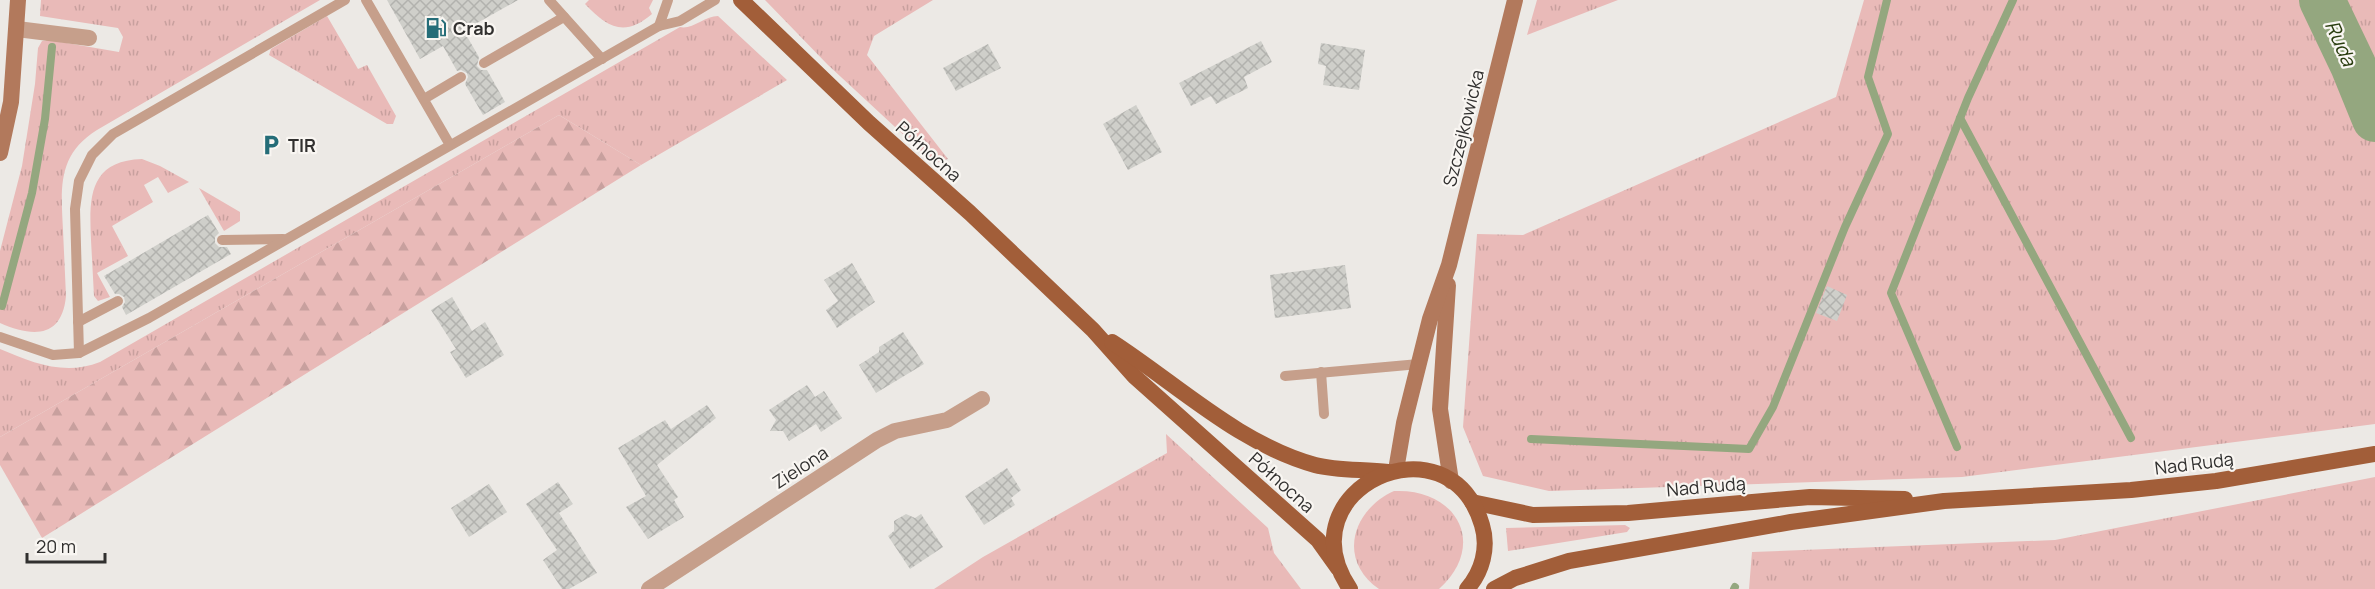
<svg xmlns="http://www.w3.org/2000/svg" width="2375" height="589" font-family="Manrope,sans-serif">
	<defs>
		<pattern id="grass-tufts" width="24" height="20" patternUnits="userSpaceOnUse" patternTransform="scale(1.5)"><rect width="24" height="20" fill="#e9bab8"/><path d="M3 7l-1-3M5 7V3M7 7l1-3M15 17l-1-3M17 17v-4M19 17l1-3" fill="none" stroke="#c8a09e"/></pattern>
		<pattern id="forest-firs" width="22" height="20" patternUnits="userSpaceOnUse" patternTransform="scale(1.5)"><rect width="22" height="20" fill="#e9bab8"/><path d="M5 1l3.5 6h-7zM16 11l3.5 6h-7z" fill="#c8a09e"/></pattern>
		<pattern id="building-cross-hatch" width="8" height="8" patternUnits="userSpaceOnUse" patternTransform="scale(1.5)"><rect width="8" height="8" fill="#cfcfca"/><path d="M0 0l8 8M0 8l8-8" fill="none" stroke="#b2b2ae"/></pattern>
	</defs>
	<rect width="100%" height="100%" fill="#ece9e5"/>
	<g fill="url(#grass-tufts)">
		<path d="M41,0H320L97,130C57,155 61,188 63,230C64,252 65,274 66,296C62,339 32,337 0,323V251L22,166L35,84L38,48L42,41L49,40L119,52L123,37L118,28L40,16Z"/>
		<path d="M589,0H653L649,8L652,14C624,38 607,27 585,4Z"/>
		<path d="M765,0H933L874,36L867,55L948,159L934,163L828,65Z"/>
		<path d="M1537,0H1618L1527,35Z"/>
		<path d="M1864,0H2375V424L1962,477L1549,491L1483,476L1463,427L1477,234L1523,235L1836,97Z"/>
		<path d="M327,16L358,69L367,65L396,116L393,124H387L269,55L271,49Z"/>
		<path d="M718,16L787,80L641,165L559,115L0,437V349C33,363 65,376 100,362L680,27C692,30 705,16 718,16Z"/>
		<path d="M142,159L160,166L189,182L168,193L158,177L144,185L153,202L112,226L128,256L97,273L110,297L98,301L94,296C93,277 92,259 91,240C89,197 89,161 142,159Z"/>
		<path d="M199,188L240,212V221L224,231Z"/>
		<path d="M1166,434L1268,528L1274,553L1301,589H934L983,557L1167,453Z"/>
		<path d="M2375,477V589H1749L1752,552L2055,540Z"/>
		<path d="M1394,491C1457,488 1488,545 1439,589H1379C1337,560 1352,510 1394,491Z"/>
		<path d="M1625,525L1630,528L1627,532L1508,551L1506,528Z"/>
	</g>
	<path fill="url(#forest-firs)" d="M559,115L641,165L42,538L0,465V437Z"/>
	<g fill="none" stroke-linecap="round" stroke-linejoin="round">
		<g stroke="#94a77f" stroke-width="8">
			<path d="M1960,118L2131,438"/>
			<path d="M2,306L32,193L45,119L52,47"/>
			<path d="M1531,439L1749,449L1773,407L1845,227L1888,134L1868,77L1887,0"/>
			<path d="M1957,447L1891,293L1968,98L2013,0"/>
			<path d="M1734,589L1735,587"/>
		</g>
		<path stroke="#94a77f" stroke-width="46" d="M2322,0L2353,65L2375,119"/>
	</g>
	<g fill="url(#building-cross-hatch)">
		<path d="M387,0H518L470,27L471,30L465,33L479,57L477,66L481,70H487L505,102L483,115L465,84L468,77L467,73L461,70L457,71L443,46L420,59Z"/>
		<path d="M1261,41L1272,62L1244,77L1248,88L1216,104L1211,96L1191,106L1179,83Z"/>
		<path d="M1321,43L1365,50L1359,90L1323,85L1326,66L1318,64Z"/>
		<path d="M988,44L1001,68L956,91L943,68Z"/>
		<path d="M1136,105L1162,152L1128,170L1103,124Z"/>
		<path d="M208,215L219,233L215,237V243L219,247H227L231,254L126,315L122,307L125,302L124,297L119,294H115L104,276Z"/>
		<path d="M852,263L875,302L837,328L826,310L838,301L824,280Z"/>
		<path d="M1345,265L1351,308L1275,318L1270,275Z"/>
		<path d="M1827,286L1847,295L1837,321L1816,313Z"/>
		<path d="M452,297L472,331L485,322L504,355L466,378L450,352L456,349L431,310Z"/>
		<path d="M903,332L924,364L876,393L859,365L879,352V347Z"/>
		<path d="M807,385L815,397L824,391L842,418L821,432L816,424L789,441L783,431H770L776,420L769,410Z"/>
		<path d="M707,405L716,418L657,465L678,497L674,500L684,517L648,539L626,507L646,496L618,448L665,420L671,429Z"/>
		<path d="M1007,468L1021,490L1011,498L1015,505L984,525L965,496Z"/>
		<path d="M558,482L573,504L559,513L597,573L569,589H562L543,560L557,550L526,504Z"/>
		<path d="M489,484L507,512L469,537L451,508Z"/>
		<path d="M906,514L915,518L921,514L943,547L910,569L888,536L894,531V521Z"/>
	</g>
	<g fill="none" stroke-linecap="round" stroke-linejoin="round">
		<g stroke="#c69f8b" stroke-width="10">
			<path d="M366,0L450,145"/>
			<path d="M549,0L602,59"/>
			<path d="M659,26L668,0"/>
			<path d="M484,63L564,17"/>
			<path d="M424,99L461,77"/>
			<path d="M222,240L283,239"/>
			<path d="M78,322L118,301"/>
			<path d="M0,337L53,355L79,353L149,318L659,26L680,21L715,0"/>
			<path d="M79,353L75,209L79,181L92,155L113,134L345,0"/>
			<path d="M1321,372L1324,414"/>
			<path d="M1285,376L1419,364"/>
		</g>
		<g stroke="#c69f8b" stroke-width="16">
			<path d="M17,29L89,38"/>
			<path d="M649,589L877,440L895,431L947,420L982,399"/>
		</g>
		<g stroke="#b2795c" stroke-width="16">
			<path d="M0,153L11,102L18,0"/>
			<path d="M1448,285L1440,409L1451,481"/>
			<path d="M1396,470L1404,423L1430,319L1449,265L1515,0"/>
		</g>
		<g stroke="#a25e39" stroke-width="16">
			<path d="M741,0L869,123L970,213L1093,330L1134,376L1318,540L1338,568"/>
			<path d="M1112,342C1177,384 1239,444 1315,465C1338,471 1364,469 1388,472"/>
			<path d="M1472,502L1533,515L1628,513L1810,497L1905,499"/>
			<path d="M1350,589C1282,488 1449,413 1482,525C1489,548 1482,572 1467,589"/>
			<path d="M1494,589L1515,578L1569,561L1791,522L1944,501L2131,490L2216,481L2375,454"/>
		</g>
	</g>
	<defs>
		<symbol id="fuel-bare" viewBox="-9 -9 18 18"><path d="M-5.5-6h7V0h2V4h1.3V-2.5L3-4.5l.8-.8L6-3V5H2.5V1h-1V6h-7ZM-4.2-4.7v3.2H.2V-4.7Z" fill="#256d78" stroke="#f9f6f2" stroke-width="2.5" paint-order="stroke"/></symbol>
		<symbol id="parking-bare" viewBox="-9 -9 18 18"><path d="M-3.5-5.5H1a3.5 3.5 0 0 1 0 7H-1V5.5H-3.5ZM-1-3.4V-.6H.8a1.4 1.4 0 0 0 0-2.8Z" fill="#256d78" stroke="#f9f6f2" stroke-width="2.5" paint-order="stroke"/></symbol>
	</defs>
	<g fill-rule="evenodd">
		<use href="#fuel-bare" x="421" y="13" width="30" height="30"/>
		<use href="#parking-bare" x="256" y="130" width="30" height="30"/>
	</g>
	<g text-anchor="middle" dominant-baseline="central" stroke-width="4.5" stroke-linejoin="round" paint-order="stroke">
		<g font-size="18" font-weight="bold" fill="#31302f" stroke="#f9f6f2" text-anchor="start">
			<text x="453" y="28">Crab</text>
			<text x="288" y="145">TIR</text>
		</g>
		<g font-size="18" fill="#31302f" stroke="#f9f6f2">
			<text transform="translate(1463 128) rotate(-76)">Szczejkowicka</text>
			<text transform="translate(929 151) rotate(42)">Północna</text>
			<text transform="translate(2194 463) rotate(-7)">Nad Rudą</text>
			<text transform="translate(800 467) rotate(-33)">Zielona</text>
			<text transform="translate(1282 482) rotate(42)">Północna</text>
			<text transform="translate(1706 486) rotate(-5)">Nad Rudą</text>
		</g>
		<g font-size="20" font-style="italic" fill="#2a3d0f" stroke="#f9f6f2">
			<text transform="translate(2341 43) rotate(66)">Ruda</text>
		</g>
	</g>
	<path d="M27 553v9h78v-9" fill="none" stroke="#31302f" stroke-width="3"/>
	<text x="36" y="553" font-size="18" fill="#31302f" stroke="#f9f6f2" stroke-width="4.5" paint-order="stroke">20 m</text>
</svg>
